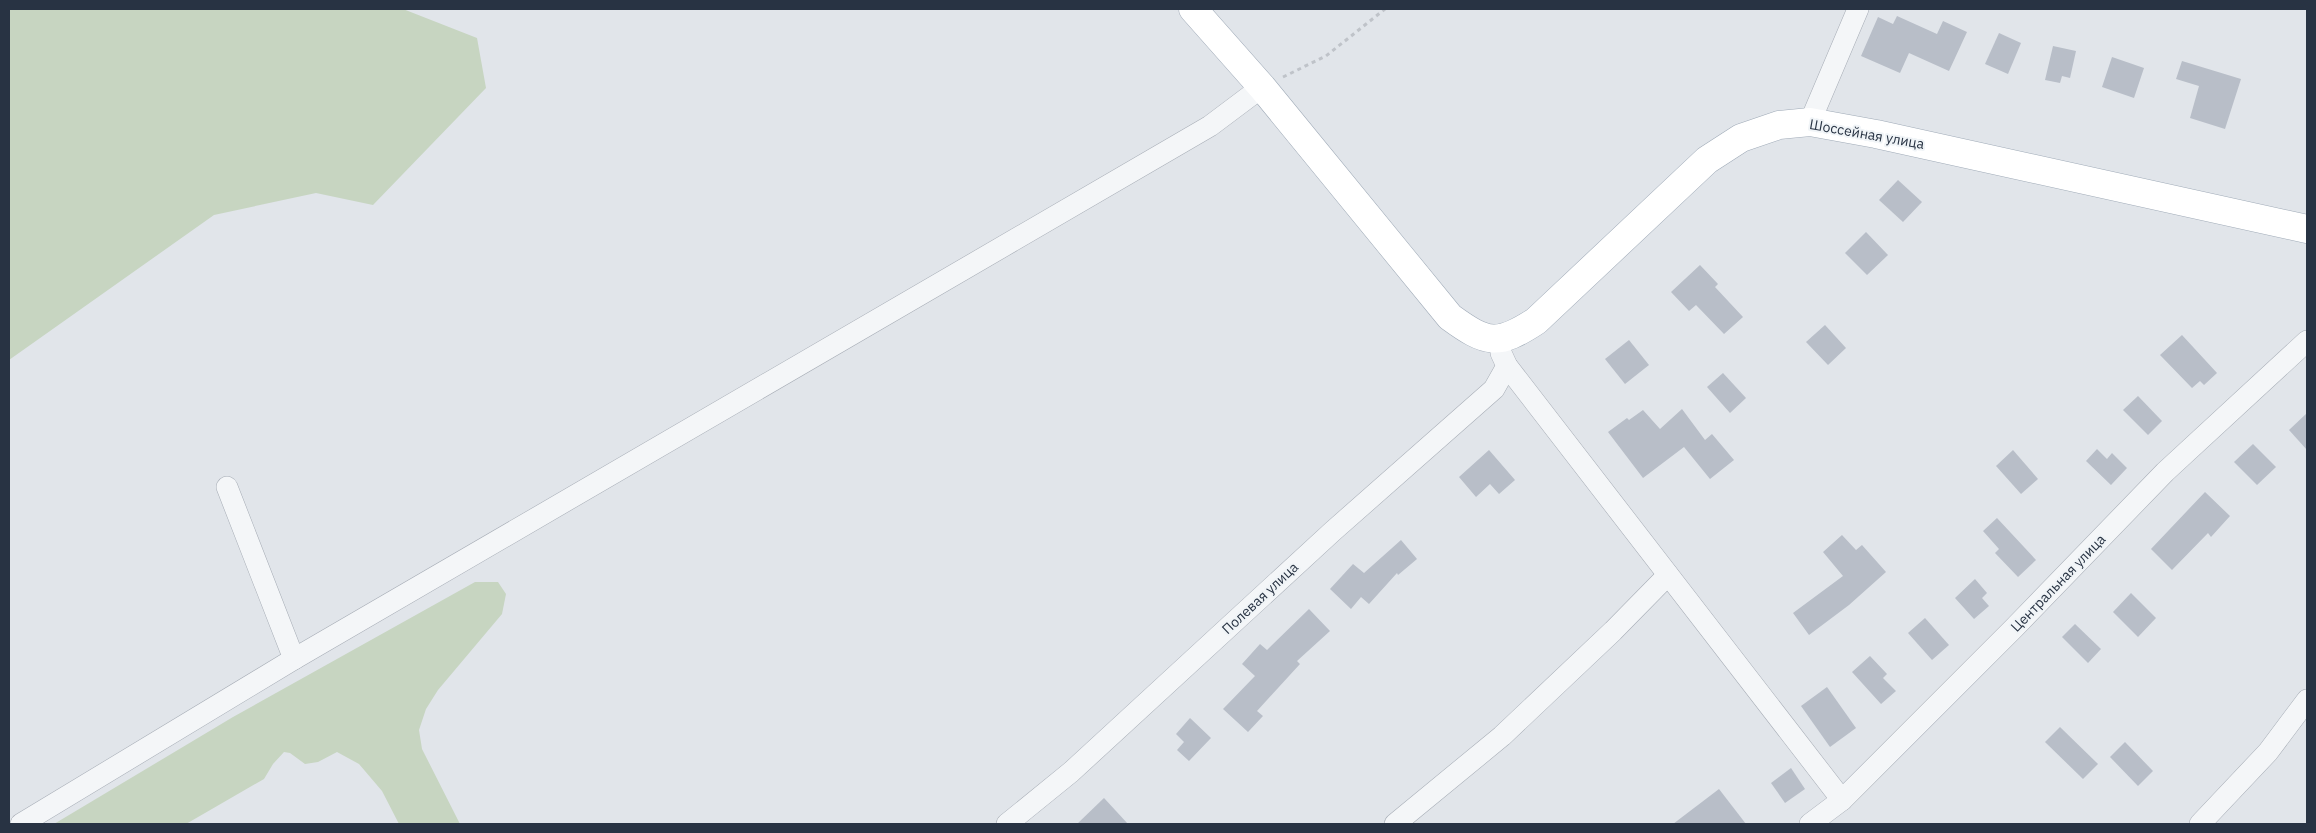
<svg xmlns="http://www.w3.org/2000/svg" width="2316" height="833" font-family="'IBM Plex Sans',sans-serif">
	<rect width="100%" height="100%" fill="#e1e5ea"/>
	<g fill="#c7d5c1">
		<path d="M9,9H403L477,38L486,88L373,205L316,193L214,215L9,360Z"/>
		<path d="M475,582H498L506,594L502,614L438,690L426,709L419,730L422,749L460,824H399L382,791L359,764L337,752L318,762L305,764L290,753L284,752L273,764L264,779L186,824H54L233,717Z"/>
	</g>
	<g fill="#b8bec8">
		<path d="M1897,16L1937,34L1943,21L1967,32L1949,71L1909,53L1900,73L1861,56L1878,17L1893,24Z"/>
		<path d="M1999,33L2021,43L2008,74L1985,64Z"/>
		<path d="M2053,46L2076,51L2070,78L2062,76L2060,83L2045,80Z"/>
		<path d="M2112,57L2144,68L2134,98L2102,87Z"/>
		<path d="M2182,61L2241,79L2225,129L2190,118L2199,86L2176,79Z"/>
		<path d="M1898,180L1922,202L1903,222L1879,200Z"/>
		<path d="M1866,232L1888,255L1867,275L1845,253Z"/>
		<path d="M1700,265L1718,284L1715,287L1743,317L1724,334L1696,305L1689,311L1671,292Z"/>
		<path d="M1825,325L1846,348L1828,365L1806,342Z"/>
		<path d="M2182,335L2217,373L2204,385L2200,381L2192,388L2160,355Z"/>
		<path d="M1629,340L1649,365L1625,384L1605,359Z"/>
		<path d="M1723,373L1746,398L1730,413L1707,387Z"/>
		<path d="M2138,396L2162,421L2148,435L2123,410Z"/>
		<path d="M1682,409L1705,440L1712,434L1734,460L1710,479L1684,447L1643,478L1608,432L1627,418L1629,420L1643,410L1660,429Z"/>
		<path d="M2307,413V450L2289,430Z"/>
		<path d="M2253,444L2276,467L2257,485L2234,462Z"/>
		<path d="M2097,449L2107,459L2112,453L2127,468L2111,485L2086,461Z"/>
		<path d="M1489,450L1515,480L1499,494L1490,484L1476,497L1459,477Z"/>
		<path d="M2013,450L2038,479L2021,494L1996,466Z"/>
		<path d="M2205,492L2230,516L2211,537L2208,533L2172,570L2151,549Z"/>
		<path d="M1997,518L2036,560L2018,577L1995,553L1999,549L1983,531Z"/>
		<path d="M1842,535L1856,550L1862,545L1886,572L1849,605L1809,635L1793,613L1843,576L1823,552Z"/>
		<path d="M1401,540L1417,559L1398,575L1397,573L1369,604L1361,597L1351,609L1330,589L1353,564L1364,573Z"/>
		<path d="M1975,579L1987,593L1982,598L1989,606L1974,619L1955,598Z"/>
		<path d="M2131,593L2156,618L2138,637L2113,612Z"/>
		<path d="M1309,609L1330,631L1297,661L1300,664L1257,711L1263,716L1248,732L1223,709L1255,676L1242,664L1260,644L1267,650Z"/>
		<path d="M1925,618L1949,645L1932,660L1908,633Z"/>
		<path d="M2075,624L2101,649L2088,663L2062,637Z"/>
		<path d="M1870,656L1887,674L1883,678L1896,691L1881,704L1852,672Z"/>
		<path d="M1827,687L1856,728L1830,747L1801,706Z"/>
		<path d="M1190,718L1211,738L1189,761L1177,750L1184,742L1176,734Z"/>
		<path d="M2060,727L2098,764L2083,779L2045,742Z"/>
		<path d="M2125,742L2153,771L2138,786L2110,757Z"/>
		<path d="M1791,768L1805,789L1785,803L1771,783Z"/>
		<path d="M1719,789L1746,824H1673Z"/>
		<path d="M1104,798L1128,824H1077Z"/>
	</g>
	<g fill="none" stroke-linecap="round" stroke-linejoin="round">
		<defs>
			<g id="minor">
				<path d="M1810,122L1858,9"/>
				<path d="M1501,353L1507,366L1842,800"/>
				<path d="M227,487L294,659"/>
				<path d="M21,824L294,659L1210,126L1262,87"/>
				<path d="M1007,824L1071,772L1333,531L1494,389L1507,366"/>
				<path d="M1395,824L1502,736L1613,631L1668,575"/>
				<path d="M1810,824L1842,800L2014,628L2165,472L2307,341"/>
				<path d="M2200,824L2268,752L2307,700"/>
			</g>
			<path id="major" d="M1193,9L1262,87L1450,317C1487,344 1498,346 1536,321L1707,160L1741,138L1779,125L1810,122L1876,134L2307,229"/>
		</defs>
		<use href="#minor" stroke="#a6acb5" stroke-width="22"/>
		<use href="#major" stroke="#9faab7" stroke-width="29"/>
		<path stroke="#bfc3c9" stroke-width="3" stroke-dasharray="4 4" stroke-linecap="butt" d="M1283,77L1326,56L1385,9"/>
		<use href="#minor" stroke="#f4f6f8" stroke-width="21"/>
		<use href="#major" stroke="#fff" stroke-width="28"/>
	</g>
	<g text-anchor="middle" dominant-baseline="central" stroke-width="4" stroke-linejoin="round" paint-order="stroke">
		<g font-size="14" fill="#283343" stroke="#f0f4f7">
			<text transform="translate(1867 134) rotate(10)">Шоссейная улица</text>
			<text transform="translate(2058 583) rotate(-46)">Центральная улица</text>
			<text transform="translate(1260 598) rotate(-43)">Полевая улица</text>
		</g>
	</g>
	<rect width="2316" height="833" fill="none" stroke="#283343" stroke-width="20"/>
</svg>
